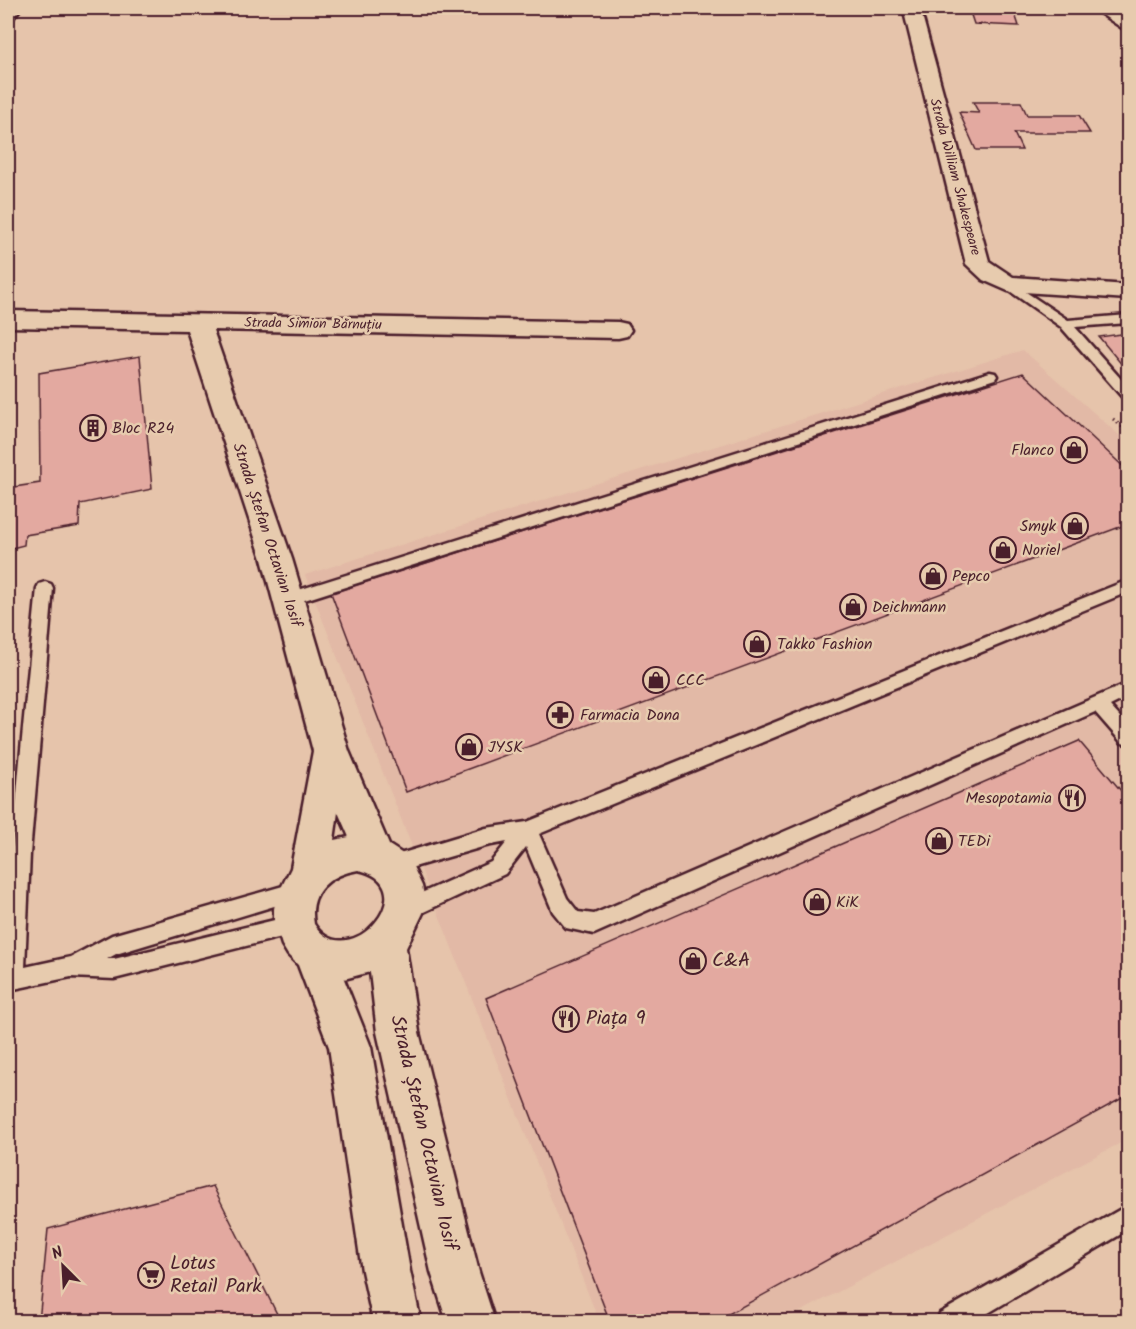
<svg xmlns="http://www.w3.org/2000/svg" width="1136" height="1329" font-family="Kalam,sans-serif">
	<rect width="100%" height="100%" fill="#e6c4ab"/>
	<filter id="ink" filterUnits="userSpaceOnUse"><feTurbulence type="fractalNoise" baseFrequency=".0167" numOctaves="2"/><feDisplacementMap in="SourceGraphic" scale="12" xChannelSelector="R" yChannelSelector="G"/><feConvolveMatrix kernelMatrix="1 2 1 2 8 2 1 2 1" color-interpolation-filters="sRGB"/></filter>
	<g filter="url(#ink)">
		<path fill="#e2b9a6" d="M1023,350L1128,443V1139L783,1321H599L305,575Z"/>
		<g fill="#e3a9a0" stroke="#4a1f2b" stroke-width="1.5">
			<path d="M969,9L1014,11L1019,26L974,24Z"/>
			<path d="M973,102H1021L1027,115H1079L1090,133H1014L1022,150H976L959,112L979,113Z"/>
			<path d="M1128,333V372L1099,337Z"/>
			<path d="M140,356L152,489L80,504L79,526L25,535L24,545L8,549V488L40,483L39,373Z"/>
			<path d="M1023,373L1128,471V524L406,792L331,593Z"/>
			<path d="M1079,741L1128,799V1095L714,1322H610L486,998Z"/>
			<path d="M213,1186L281,1322H39L48,1229Z"/>
		</g>
		<g fill="none" stroke-linecap="round" stroke-linejoin="round">
			<defs>
				<g id="lane">
					<path d="M13,8H21L11,21L8,22V14Z"/>
					<path d="M1008,280L1068,320L1128,315V323L1075,327L1128,387V399L1123,398L1061,327L1004,287L1002,284Z"/>
					<path d="M990,372L995,373L997,376L995,379L289,605L283,603L281,599L283,595L289,593Z"/>
					<path d="M1128,580V592L539,834L567,898L578,912L594,914L1128,683V697L1110,706L1128,726V745L1122,743L1095,712L594,934L566,928L553,912L526,847L505,874L413,917L406,919L399,917L396,910L399,903L491,862L507,842L486,846L390,874L383,871L381,865L383,859L486,828L527,822Z"/>
					<path d="M45,582L51,584L53,588L30,854L25,967L71,957L112,935L297,882L304,885L307,891L304,897L116,954L107,959H114L295,915L302,918L305,925L302,932L114,979L71,977L14,989L8,986C8,853 24,721 37,588L39,584Z"/>
					<path d="M1128,1205V1230L973,1322H937L940,1313Z"/>
				</g>
				<g id="street">
					<path d="M903,8H920L989,261L1013,277L1128,285V299L1008,291L983,280L966,264Z"/>
					<path d="M1092,8H1113L1128,17V29L1122,28Z"/>
					<path d="M8,311L618,322L627,324L631,330L627,336L618,338L213,330L292,559L349,751L389,845L409,858L422,886L425,900L423,913L406,948L419,1032L479,1272L495,1322H447L431,1272L377,1032L370,972L344,979L371,1047L410,1271L421,1322H373L362,1271L329,1047L298,965L288,955L282,945L274,920V909L276,898L291,868L313,751L262,559L187,330L8,327ZM338,812L349,837L334,840ZM358,870C429,884 348,978 314,924C308,892 329,875 358,870Z"/>
				</g>
				<path id="primary" d="M1114,8H1128V24L1122,23Z"/>
			</defs>
			<use href="#lane" stroke="#4a1f2b" stroke-width="5"/>
			<use href="#street" stroke="#4a1f2b" stroke-width="5"/>
			<use href="#primary" stroke="#4a1f2b" stroke-width="5"/>
			<path stroke="#4a1f2b" stroke-width="3" stroke-dasharray="1.5 4" stroke-linecap="butt" d="M1113,419L1128,432"/>
			<use href="#lane" fill="#e7cbae" fill-rule="evenodd"/>
			<use href="#street" fill="#e7cbae" fill-rule="evenodd"/>
			<use href="#primary" fill="#e7cbae" fill-rule="evenodd"/>
		</g>
	</g>
	<defs>
		<symbol id="building-ring" viewBox="-11 -11 22 22"><circle r="9.5" fill="#e7cbae" stroke="#4a1f2b" stroke-width="1.5"/><path d="M-4-6H4V6H1V3H-1V6H-4ZM-2.5-4.3h1.7v1.8h-1.7ZM.8-4.3h1.7v1.8H.8ZM-2.5-1h1.7V.8h-1.7ZM.8-1h1.7V.8H.8Z" fill="#4a1f2b"/></symbol>
		<symbol id="shop-ring" viewBox="-11 -11 22 22"><circle r="9.5" fill="#e7cbae" stroke="#4a1f2b" stroke-width="1.5"/><path d="M-5-2.5h2.3a2.7 3.5 0 0 1 5.4 0H5L5.5 6h-11ZM-1.5-2.5h3a1.5 2.3 0 0 0-3 0Z" fill="#4a1f2b"/></symbol>
		<symbol id="pharmacy-ring" viewBox="-11 -11 22 22"><circle r="9.5" fill="#e7cbae" stroke="#4a1f2b" stroke-width="1.5"/><path d="M-2-6h4v4h4v4h-4v4h-4v-4h-4v-4h4Z" fill="#4a1f2b"/></symbol>
		<symbol id="restaurant-ring" viewBox="-11 -11 22 22"><circle r="9.5" fill="#e7cbae" stroke="#4a1f2b" stroke-width="1.5"/><path d="M-5-6h1v4h1v-4h1v4h1v-4h1v5L-1.5 .5V6h-2V.5L-5-1ZM5-6V6H3V1.5H1.5Q1.5-4 5-6Z" fill="#4a1f2b"/></symbol>
		<symbol id="supermarket-ring" viewBox="-11 -11 22 22"><circle r="9.5" fill="#e7cbae" stroke="#4a1f2b" stroke-width="1.5"/><path d="M-6-5.5h2.5l.6 2H6L4.5 2H-2.5L-4.4-4H-6ZM-1.5 3.2a1.3 1.3 0 1 0 .1 0ZM3 3.2a1.3 1.3 0 1 0 .1 0Z" fill="#4a1f2b"/></symbol>
	</defs>
	<g fill-rule="evenodd">
		<use href="#building-ring" x="78" y="413" width="30" height="30"/>
		<use href="#shop-ring" x="1059" y="435" width="30" height="30"/>
		<use href="#shop-ring" x="1060" y="511" width="30" height="30"/>
		<use href="#shop-ring" x="988" y="535" width="30" height="30"/>
		<use href="#shop-ring" x="918" y="561" width="30" height="30"/>
		<use href="#shop-ring" x="838" y="592" width="30" height="30"/>
		<use href="#shop-ring" x="742" y="629" width="30" height="30"/>
		<use href="#shop-ring" x="641" y="665" width="30" height="30"/>
		<use href="#pharmacy-ring" x="545" y="700" width="30" height="30"/>
		<use href="#shop-ring" x="454" y="732" width="30" height="30"/>
		<use href="#restaurant-ring" x="1057" y="783" width="30" height="30"/>
		<use href="#shop-ring" x="924" y="826" width="30" height="30"/>
		<use href="#shop-ring" x="802" y="887" width="30" height="30"/>
		<use href="#shop-ring" x="678" y="946" width="30" height="30"/>
		<use href="#restaurant-ring" x="551" y="1004" width="30" height="30"/>
		<use href="#supermarket-ring" x="136" y="1260" width="30" height="30"/>
	</g>
	<g text-anchor="middle" dominant-baseline="central" stroke-width="5" stroke-linejoin="round" paint-order="stroke">
		<g font-size="14" fill="#4a1f2b" stroke="#e7cbae">
			<text transform="translate(955 177) rotate(75)">Strada William Shakespeare</text>
			<text transform="translate(313 324) rotate(1)">Strada Simion Bărnuțiu</text>
		</g>
		<g font-size="16" fill="#4a1f2b" stroke="#e7cbae" text-anchor="start">
			<text x="112" y="428">Bloc R24</text>
			<text x="1054" y="450" text-anchor="end">Flanco</text>
			<text x="1056" y="526" text-anchor="end">Smyk</text>
			<text x="1022" y="550">Noriel</text>
			<text x="952" y="576">Pepco</text>
			<text x="872" y="607">Deichmann</text>
			<text x="777" y="644">Takko Fashion</text>
			<text x="676" y="680">CCC</text>
			<text x="580" y="715">Farmacia Dona</text>
			<text x="488" y="747">JYSK</text>
			<text x="1052" y="798" text-anchor="end">Mesopotamia</text>
			<text x="958" y="841">TEDi</text>
			<text x="836" y="902">KiK</text>
		</g>
		<g font-size="16" fill="#4a1f2b" stroke="#e7cbae">
			<text transform="translate(267 535) rotate(72)">Strada Ștefan Octavian Iosif</text>
		</g>
		<g font-size="20" fill="#4a1f2b" stroke="#e7cbae" text-anchor="start">
			<text x="712" y="961">C&amp;A</text>
			<text x="586" y="1019">Piața 9</text>
			<text x="170" y="1264">Lotus<tspan x="170" dy="23">Retail Park</tspan></text>
		</g>
		<g font-size="20" fill="#4a1f2b" stroke="#e7cbae">
			<text transform="translate(423 1133) rotate(77)">Strada Ștefan Octavian Iosif</text>
		</g>
	</g>
	<rect width="1136" height="1329" fill="none" stroke="#e7cbae" stroke-width="30"/>
	<rect x="15" y="15" width="1106" height="1299" fill="none" stroke="#4a1f2b" stroke-width="2" filter="url(#ink)"/>
	<g transform="translate(63 1266) rotate(336)" stroke="#e7cbae" stroke-width="4.5" paint-order="stroke">
	<path d="M0-4.5L10 22L0 15L-10 22Z" fill="#4a1f2b"/>
	<text y="-9" font-size="16" font-weight="bold" text-anchor="middle" fill="#4a1f2b">N</text>
	</g>
</svg>
